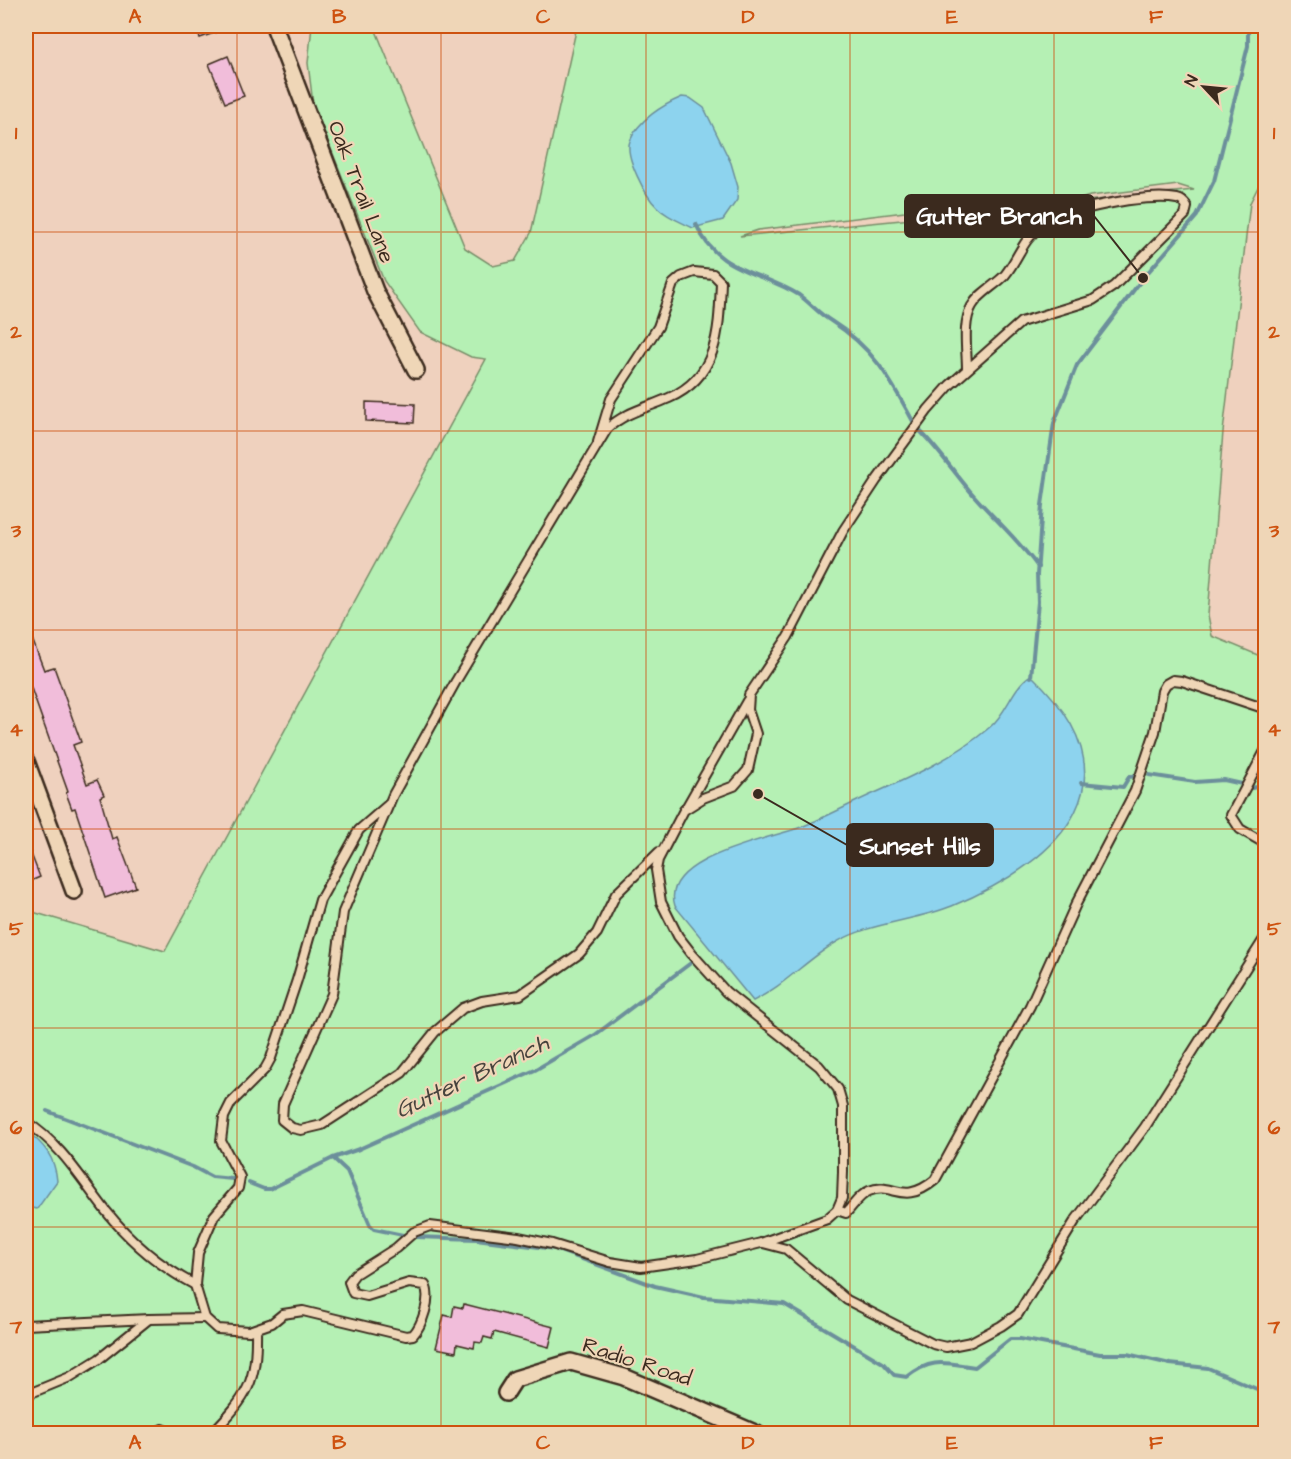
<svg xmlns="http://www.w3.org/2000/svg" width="1291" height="1459" font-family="'Architects Daughter',sans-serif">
	<rect width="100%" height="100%" fill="#efd1be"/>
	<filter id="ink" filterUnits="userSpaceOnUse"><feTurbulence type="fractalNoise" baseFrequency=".0167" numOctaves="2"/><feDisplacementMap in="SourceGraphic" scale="12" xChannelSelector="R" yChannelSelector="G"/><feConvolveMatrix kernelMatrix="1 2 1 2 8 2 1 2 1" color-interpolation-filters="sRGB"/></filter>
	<g filter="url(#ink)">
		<path fill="#b5f0b4" stroke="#788d69" stroke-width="1.5" fill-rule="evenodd" d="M312,26H374L465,248L493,266L515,261L531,233L577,26H1265V186L1260,183L1250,203L1223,432L1208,615L1212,636L1265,658V1433H26V910L165,951L486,359L471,357L420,332L384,281L313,104L308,63ZM1178,185L1194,190L1066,203L1090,196ZM913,211L942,216L740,236L758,230Z"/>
		<g fill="#8dd3ee" stroke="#6c8f9b" stroke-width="1.5">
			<path d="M682,97L690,98L704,108L731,163L738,187L737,200L723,220L693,228C681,222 667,217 657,207C646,197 624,156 630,141C638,120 663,105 682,97Z"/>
			<path d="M1031,675C1141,779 1065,859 952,906C915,921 868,923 835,943C806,960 784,986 753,1001L675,906C659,858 770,839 801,827C824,818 846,806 868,796C911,777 954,758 990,727C1008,712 1011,688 1031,675Z"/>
			<path d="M26,1131C44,1144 55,1157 57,1181L37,1209L26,1207Z"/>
		</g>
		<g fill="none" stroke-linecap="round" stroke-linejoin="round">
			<g stroke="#6c8f9b" stroke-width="4">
				<path d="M696,224C716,272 760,271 799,295C810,303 819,314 831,321C874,348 890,379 914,423"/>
				<path d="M920,431C939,450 953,471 970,491C992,517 1018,539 1038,567"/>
				<path d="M1031,677L1038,602L1037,575L1042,505L1054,423L1077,365L1143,278L1197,216L1214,181L1248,46V26"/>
				<path d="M1149,775L1195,782L1224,780L1242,784"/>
				<path d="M1081,783L1123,787L1129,777L1136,776"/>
				<path d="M1252,788L1266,785"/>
				<path d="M47,1111L193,1167L212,1177L233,1179"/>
				<path d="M333,1158L347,1171L370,1225L374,1229L403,1235"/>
				<path d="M249,1183L264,1189H270L333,1158L359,1149L535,1070L595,1035L692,962"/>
				<path d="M416,1237L476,1239L555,1249L655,1286L704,1297L784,1304L883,1363L894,1375L907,1377C932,1357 945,1363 975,1367L1010,1339H1020L1100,1354H1127L1170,1364L1208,1368L1266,1393"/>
			</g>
		</g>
		<g fill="#f1bdda" stroke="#3b2a1e" stroke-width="1.5">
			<path d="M195,26H231V27L200,38Z"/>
			<path d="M228,56L244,96L225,103L209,64Z"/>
			<path d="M366,402L415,404L414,423L366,421Z"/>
			<path d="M26,623L44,670L54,667L81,742L73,745L87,784L97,780L104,795L100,797L112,839L117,837L136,887L105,898L75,808L72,809L66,793L68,792L26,674Z"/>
			<path d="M26,841L40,877L26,883Z"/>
			<path d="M464,1304L554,1327L549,1347L494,1332L492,1339L484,1337L482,1343L475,1342L474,1348L457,1344L456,1352L436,1348L444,1315L452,1317L454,1306L463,1308Z"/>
		</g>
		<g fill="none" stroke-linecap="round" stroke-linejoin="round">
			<defs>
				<g id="lane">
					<path d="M598,442L611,399L658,327L673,284L681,277L694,272L713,274L721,282C719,329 719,376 669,398C647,408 625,412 607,429L456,681L393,795L343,912L332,994L283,1104L282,1120L292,1128L301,1130L322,1125L402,1073L435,1032L463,1008L482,1001L520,995L579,954L597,933L616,894L659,852"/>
					<path d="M1266,749L1231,815L1240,829L1266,844"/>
					<path d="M389,804L359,830L320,900L297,980L271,1058L265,1069L231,1103L224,1117L221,1141L240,1177L238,1188L214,1216L198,1253L195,1285L205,1318L217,1329L249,1331L272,1323L283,1314L303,1311L406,1336L413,1335C422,1325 432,1298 425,1285L409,1283L367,1296L353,1293L349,1282L355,1274L396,1248L414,1232L430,1226L518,1237L552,1244L610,1262L641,1267L697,1259L761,1243L827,1219L837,1210L842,1198L843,1172V1106L838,1089L819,1066L726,992L692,954L678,936L661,902L656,870L658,860L684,810L703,798L734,786L748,770L756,734L748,710L749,695L788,637L843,531L876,481L928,410L950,385L1021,322L1093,300L1114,286L1185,215L1187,207C1185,203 1182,200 1177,199C1148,193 1064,209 1040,227C1023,239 1018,259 1005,275C995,286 979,293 972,306C962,323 967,350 967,369"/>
					<path d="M686,808L747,701"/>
					<path d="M26,1122C60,1143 81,1179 106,1211C130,1241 161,1267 195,1285"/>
					<path d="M837,1210L846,1213C853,1206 859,1195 869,1191C893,1181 902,1207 935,1180L1030,1006L1076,904L1135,791L1155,732L1162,691L1166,684L1173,680L1182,681L1266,709"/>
					<path d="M763,1243L786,1249L847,1300L933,1344L946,1347L971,1342L1001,1326L1018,1314L1075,1221L1145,1127L1266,936"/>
					<path d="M26,1325L149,1319"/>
					<path d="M26,1395L70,1377L99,1359L149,1319L205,1318"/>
					<path d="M152,1434L162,1429L174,1434"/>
					<path d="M211,1434C248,1396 257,1383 256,1329"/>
				</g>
				<g id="street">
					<path d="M274,26L375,291L416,370"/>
					<path d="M26,761L74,891"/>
					<path d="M506,1393L515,1379L571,1362L624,1377L757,1434"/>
				</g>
			</defs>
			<use href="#lane" stroke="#3b2a1e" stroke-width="12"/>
			<use href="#street" stroke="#3b2a1e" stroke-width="20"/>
			<path stroke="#3b2a1e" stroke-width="2" stroke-dasharray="4.5 4.5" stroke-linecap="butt" d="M235,1425V1434"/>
			<use href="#lane" stroke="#efd6b7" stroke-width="8"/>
			<use href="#street" stroke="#efd6b7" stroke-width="15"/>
		</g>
	</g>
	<path fill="none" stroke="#ce520f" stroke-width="1.5" stroke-opacity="0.55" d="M237,26V1434M441,26V1434M646,26V1434M850,26V1434M1054,26V1434M26,232H1266M26,431H1266M26,630H1266M26,829H1266M26,1028H1266M26,1227H1266"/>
	<g text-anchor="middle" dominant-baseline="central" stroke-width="4.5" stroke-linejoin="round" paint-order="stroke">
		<g font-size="22" fill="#3b2a1e" stroke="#efd6b7">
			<text transform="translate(361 192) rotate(69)">Oak Trail Lane</text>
			<text transform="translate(637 1362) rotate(18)">Radio Road</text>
		</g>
		<g font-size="24" font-style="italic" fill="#47433d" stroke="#efd6b7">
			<text transform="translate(472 1077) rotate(-25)">Gutter Branch</text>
		</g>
	</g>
	<path fill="none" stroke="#3b2a1e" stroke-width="2" d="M1143 278L1094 216M758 794L847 845"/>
	<g fill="#3b2a1e" stroke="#efd6b7" stroke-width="2">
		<circle cx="1143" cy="278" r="6"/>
		<circle cx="758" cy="794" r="6"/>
	</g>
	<g fill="#3b2a1e" stroke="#3b2a1e" stroke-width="2">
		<rect x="905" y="195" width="189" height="42" rx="6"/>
		<rect x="847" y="824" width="146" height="42" rx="6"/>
	</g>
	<g font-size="24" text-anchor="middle" font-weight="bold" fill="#fff">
		<text x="999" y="224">Gutter Branch</text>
		<text x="920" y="854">Sunset Hills</text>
	</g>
	<rect width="1291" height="1459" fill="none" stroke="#efd6b7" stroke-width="66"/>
	<g transform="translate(1204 87) rotate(296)" stroke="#efd6b7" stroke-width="4.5" paint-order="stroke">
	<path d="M0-4.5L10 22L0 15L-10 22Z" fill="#3b2a1e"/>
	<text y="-9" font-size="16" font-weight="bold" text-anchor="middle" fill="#3b2a1e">N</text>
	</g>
	<rect x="33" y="33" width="1225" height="1393" fill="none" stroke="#ce520f" stroke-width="2"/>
	<g font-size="20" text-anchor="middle" font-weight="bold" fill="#ce520f">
		<text x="135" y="23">A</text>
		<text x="339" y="23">B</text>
		<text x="543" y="23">C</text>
		<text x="748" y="23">D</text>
		<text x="952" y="23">E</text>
		<text x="1156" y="23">F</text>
		<text x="16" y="139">1</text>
		<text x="1274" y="139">1</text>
		<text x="16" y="338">2</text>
		<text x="1274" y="338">2</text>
		<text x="16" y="537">3</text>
		<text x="1274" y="537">3</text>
		<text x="16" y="736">4</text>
		<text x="1274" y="736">4</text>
		<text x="16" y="935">5</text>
		<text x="1274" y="935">5</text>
		<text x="16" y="1134">6</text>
		<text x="1274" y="1134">6</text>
		<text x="16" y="1333">7</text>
		<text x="1274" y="1333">7</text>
		<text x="135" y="1449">A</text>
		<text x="339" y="1449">B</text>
		<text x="543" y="1449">C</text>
		<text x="748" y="1449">D</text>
		<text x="952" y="1449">E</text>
		<text x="1156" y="1449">F</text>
	</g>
</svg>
